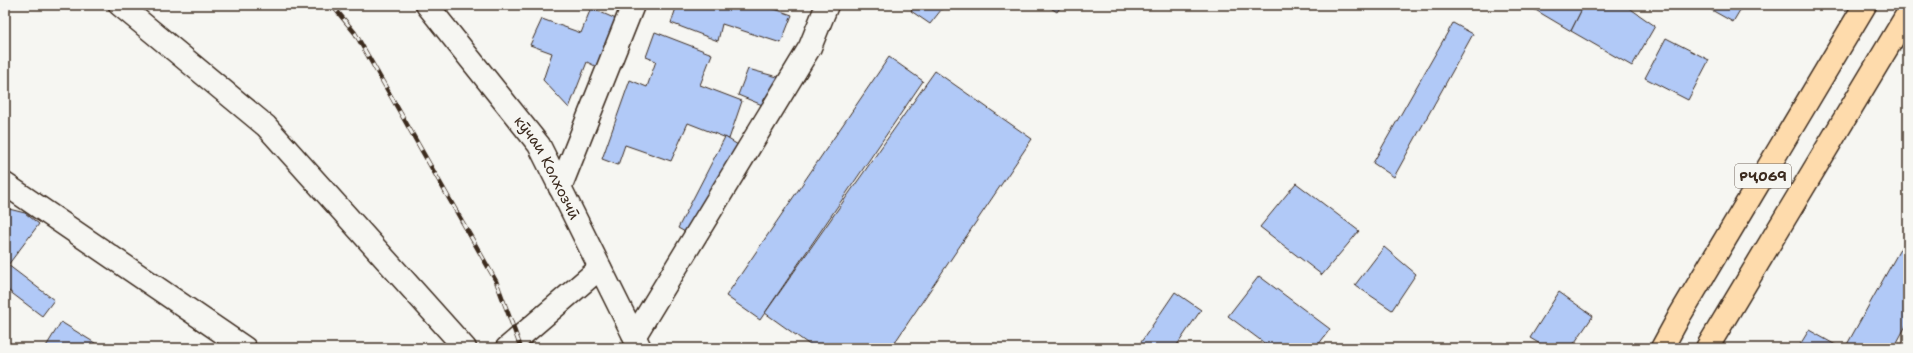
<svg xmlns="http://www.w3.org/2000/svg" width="1913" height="353" font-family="'Shantell Sans',sans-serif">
	<rect width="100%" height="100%" fill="#f6f6f2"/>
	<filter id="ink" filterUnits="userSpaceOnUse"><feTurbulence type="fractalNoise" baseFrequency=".025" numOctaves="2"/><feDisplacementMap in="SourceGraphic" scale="8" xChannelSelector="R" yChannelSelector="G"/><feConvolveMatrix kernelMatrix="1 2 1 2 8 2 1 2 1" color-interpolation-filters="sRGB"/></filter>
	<g filter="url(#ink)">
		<g fill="#b1c9f7" stroke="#3b2a1e">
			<path d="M677,5H763L792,15L781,43L722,24L718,41L671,23Z"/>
			<path d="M916,5H945L930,24L911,11Z"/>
			<path d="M1046,5H1062L1057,12Z"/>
			<path d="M1527,5H1584L1571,31Z"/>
			<path d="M1584,5H1625L1655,26L1632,66L1571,31Z"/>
			<path d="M1710,5H1743L1733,22L1708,8Z"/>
			<path d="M591,8L616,19L599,68L587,62L569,108L543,80L552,53L530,45L542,19L581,33Z"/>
			<path d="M1453,23L1473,34L1394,177L1373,163Z"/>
			<path d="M655,32L712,54L700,85L742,101L729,139L688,123L671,161L625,145L618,165L602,159L630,80L647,87L656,61L646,57Z"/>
			<path d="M1666,38L1709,60L1688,100L1645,78Z"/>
			<path d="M889,57L923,81L760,320L726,296Z"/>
			<path d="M748,69L785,79L772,109L738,95Z"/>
			<path d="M935,71L1032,139L891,348H814L765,313Z"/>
			<path d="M725,137L743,148L694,237L678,228Z"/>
			<path d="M1296,183L1359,231L1322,275L1260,227Z"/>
			<path d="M5,208L25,213L39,224L8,265L54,300L42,316L5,288Z"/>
			<path d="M1908,235V322L1894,348H1845Z"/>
			<path d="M1384,247L1416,274L1392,310L1355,285Z"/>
			<path d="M1259,276L1330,329L1316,348H1271L1228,316Z"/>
			<path d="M1175,292L1201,310L1175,348H1137Z"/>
			<path d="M1559,292L1593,316L1571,348H1547L1530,338Z"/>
			<path d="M61,322L103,348H45Z"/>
			<path d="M1809,330L1841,348H1798Z"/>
		</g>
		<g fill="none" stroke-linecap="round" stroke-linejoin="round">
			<defs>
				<g id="minor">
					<path d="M120,5L266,126L465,348"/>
					<path d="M5,184L245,348"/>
					<path d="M560,188L633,5"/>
					<path d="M634,337L810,47L827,5"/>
					<path d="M507,348L600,268"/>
				</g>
				<g id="secondary">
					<path id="s1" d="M427,5L539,145L640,348"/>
				</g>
				<g id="primary">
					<path d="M1662,348L1680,315L1865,5"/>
					<path d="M1707,348L1908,13"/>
				</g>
			</defs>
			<use href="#minor" stroke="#3b2a1e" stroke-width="25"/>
			<use href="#secondary" stroke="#3b2a1e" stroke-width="25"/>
			<use href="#primary" stroke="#3b2a1e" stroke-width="25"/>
			<use href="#minor" stroke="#f6f6f2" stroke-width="22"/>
			<use href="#secondary" stroke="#f6f6f2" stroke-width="22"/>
			<use href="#primary" stroke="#fedbac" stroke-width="22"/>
			<defs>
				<path id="rail" d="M332,5L355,33L496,281L521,348"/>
			</defs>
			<use href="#rail" stroke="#3b2a1e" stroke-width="4.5"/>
			<use href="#rail" stroke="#f6f6f2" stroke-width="3" stroke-dasharray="9" stroke-linecap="butt"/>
		</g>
	</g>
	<g text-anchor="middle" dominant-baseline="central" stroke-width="3" stroke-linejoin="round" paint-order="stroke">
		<rect fill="#f6f6f2" stroke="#73675e" stroke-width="1" x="1735" y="164" width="56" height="24" rx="3"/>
		<g font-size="14" font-weight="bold" fill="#3b2a1e">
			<text x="1763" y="176">РҶ069</text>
		</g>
		<g font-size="15" fill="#3b2a1e" stroke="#f6f6f2">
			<text stroke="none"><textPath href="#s1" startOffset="203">кӯчаи Колхозчӣ</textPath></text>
		</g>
	</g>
	<rect width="1913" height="353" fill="none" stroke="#f6f6f2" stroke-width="20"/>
	<rect x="10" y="10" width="1893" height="333" fill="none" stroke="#3b2a1e" stroke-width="1.5" filter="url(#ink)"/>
</svg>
